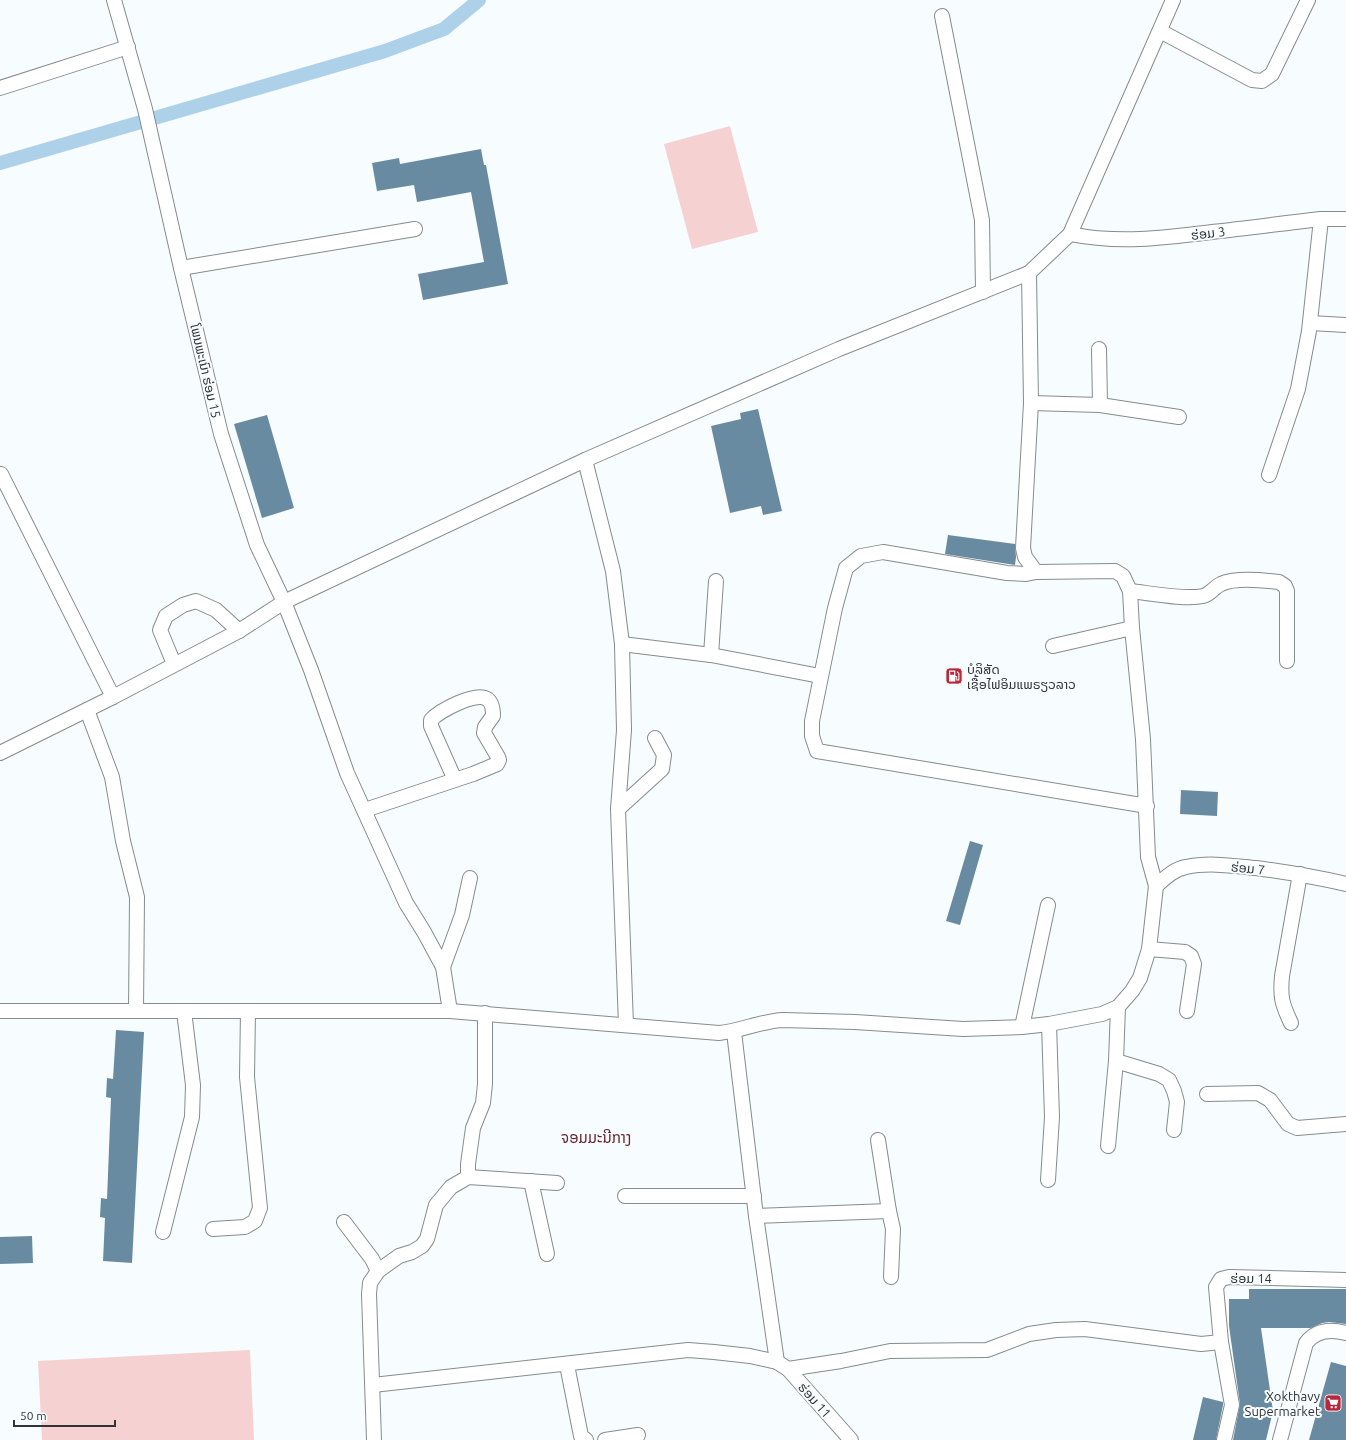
<svg xmlns="http://www.w3.org/2000/svg" width="1346" height="1440" font-family="Ubuntu,'Noto Sans Lao',sans-serif">
<rect width="100%" height="100%" fill="#f7fcff"/>
<!-- grass -->
<g fill="#f5d2d1">
<path d="M730,126L758,232L692,249L664,144Z"/>
<path d="M250,1350L254,1440H42L38,1361Z"/>
</g>
<g fill="none" stroke-linecap="round" stroke-linejoin="round">
<!-- canal -->
<path stroke="#aed1ea" stroke-width="14" d="M0,163L385,51L444,29L479,0"/>
</g>
<!-- building -->
<g fill="#698ba1">
<path d="M481,149L484,165H486L508,284L423,300L418,274L484,262L471,192L417,202L414,185L377,191L372,163L399,158L400,164Z"/>
<path d="M758,409L782,511L763,515L761,506L730,513L711,426L741,419L740,413Z"/>
<path d="M267,415L294,508L262,518L234,424Z"/>
<path d="M948,535L1015,544L1016,557L1015,565L945,554Z"/>
<path d="M1181,790L1218,792L1217,816L1180,814Z"/>
<path d="M970,841L983,845L960,925L946,921Z"/>
<path d="M116,1030L144,1032L132,1263L103,1261L105,1218L100,1217L101,1198L107,1199L111,1098L106,1097L107,1078L113,1079Z"/>
<path d="M32,1236L33,1263L0,1264V1237Z"/>
<path d="M1249,1289H1346V1324L1329,1322L1322,1323L1311,1328H1261L1273,1411L1266,1440H1233L1240,1404L1229,1326V1299H1249Z"/>
<path d="M1331,1362L1346,1366V1440H1309Z"/>
<path d="M1203,1397L1223,1402V1405L1216,1440H1193Z"/>
</g>
<g fill="none" stroke-linecap="round" stroke-linejoin="round">
<!-- minor casing -->
<g stroke="#868b8d" stroke-width="16">
<g id="minor">
<path d="M114,0L145,109L181,268L221,434L257,545L284,602L311,670L347,773L406,903L424,932L443,967L450,1011"/>
<path d="M942,16L982,220L983,292"/>
<path d="M1160,31L1252,80L1262,81L1272,74L1308,0"/>
<path d="M0,88L128,47"/>
<path d="M1070,234C1119,244 1164,238 1212,232C1249,228 1285,223 1321,219H1346"/>
<path d="M181,268L415,229"/>
<path d="M1029,273L1031,403L1023,548L1025,557L1036,572"/>
<path d="M1310,323L1346,325"/>
<path d="M1099,349L1100,405"/>
<path d="M1031,403L1100,405L1179,417"/>
<path d="M585,460L613,571L622,644L624,730L618,809L626,1025"/>
<path d="M1,474L113,697"/>
<path d="M1269,475L1298,389L1309,331L1321,219"/>
<path d="M1130,591C1149,593 1185,600 1203,596C1211,594 1214,587 1221,584C1235,577 1263,580 1279,582L1285,586L1287,591V661"/>
<path d="M622,644L711,655L820,676"/>
<path d="M1053,646L1132,628"/>
<path d="M711,655L716,581"/>
<path d="M174,664L160,630L166,616L183,605L196,601L216,610L239,631"/>
<path d="M87,710L112,777L123,841L137,897L136,1010"/>
<path d="M0,753L113,697L239,631L284,602L585,460L839,349L1029,273L1070,234L1173,0"/>
<path d="M618,809L662,769L664,755L655,738"/>
<path d="M365,810L473,774L497,764L499,760L498,757L484,733L485,727L493,716C493,710 492,702 487,699C476,691 439,711 431,720V726L455,780"/>
<path d="M1156,886C1165,878 1174,869 1186,867C1209,862 1234,866 1256,868C1286,872 1316,877 1346,884"/>
<path d="M1149,949L1185,952L1191,956L1194,964L1187,1011"/>
<path d="M443,967L462,915L470,878"/>
<path d="M0,1011H450L719,1033C741,1031 761,1021 783,1020L855,1022L963,1029L1022,1027L1049,1024L1102,1014L1118,1007L1132,991L1140,978L1149,949L1156,886L1148,857L1143,739L1132,628L1130,591L1123,576L1115,571L1036,572L1026,574L1007,573L883,552L861,556L846,568L835,608L812,721V736L817,751L1147,806"/>
<path d="M1291,1023C1282,1004 1280,997 1282,976L1300,874"/>
<path d="M1022,1027L1048,905"/>
<path d="M734,1032L756,1216L777,1362"/>
<path d="M1116,1061L1159,1074L1169,1080L1174,1091L1177,1102L1174,1130"/>
<path d="M1207,1094L1258,1093L1270,1100L1288,1124L1297,1128L1346,1124"/>
<path d="M878,1140L889,1211"/>
<path d="M1108,1146L1116,1061L1118,1007"/>
<path d="M468,1177V1164L473,1128L483,1103L485,1084V1013"/>
<path d="M1048,1180L1052,1117L1049,1024"/>
<path d="M531,1181L547,1254"/>
<path d="M625,1196H754"/>
<path d="M756,1216L889,1211L893,1229L891,1277"/>
<path d="M344,1222L372,1259L378,1271"/>
<path d="M213,1229L245,1227L255,1221L260,1208L247,1077L248,1011"/>
<path d="M163,1232L192,1117L193,1085L184,1011"/>
<path d="M567,1365L581,1436L586,1440"/>
<path d="M788,1369L841,1361L890,1351L987,1350L1029,1334L1056,1330L1085,1329L1201,1344L1221,1342"/>
<path d="M373,1385L688,1350L714,1352L750,1356L777,1362L788,1369L851,1440"/>
<path d="M374,1440L369,1294L370,1283L378,1271L399,1256L412,1252L422,1246L427,1239L436,1205L451,1187L463,1180L468,1177L557,1183"/>
<path d="M605,1440L638,1435"/>
<path d="M1224,1440L1232,1405L1221,1342L1216,1287L1221,1279L1229,1277L1346,1280"/>
<path d="M1280,1440L1306,1343C1316,1330 1331,1329 1346,1333"/>
</g>
</g>
<!-- minor -->
<use href="#minor" stroke="#fff" stroke-width="14"/>
</g>
<!-- icons -->
<defs>
<g id="fuel-square" transform="scale(0.9)"><rect x="-9" y="-9" width="18" height="18" rx="4" fill="#b8273a" stroke="#f7fcff"/><path d="M-5.5-6h7V0h2V4h1.3V-2.5L3-4.5l.8-.8L6-3V5H2.5V1h-1V6h-7ZM-4.2-4.7v3.2H.2V-4.7Z" fill="#fff"/></g>
<g id="supermarket-square" transform="scale(0.9)"><rect x="-9" y="-9" width="18" height="18" rx="4" fill="#b8273a" stroke="#f7fcff"/><path d="M-6-5.5h2.5l.6 2H6L4.5 2H-2.5L-4.4-4H-6ZM-1.5 3.2a1.3 1.3 0 1 0 .1 0ZM3 3.2a1.3 1.3 0 1 0 .1 0Z" fill="#fff"/></g>
</defs>
<g fill-rule="evenodd">
<use href="#fuel-square" x="954" y="676"/>
<use href="#supermarket-square" x="1333" y="1403"/>
</g>
<g text-anchor="middle" dominant-baseline="central" stroke-width="4" stroke-linejoin="round" paint-order="stroke">
<!-- street labels -->
<g font-size="13" fill="#313334" stroke="#f7fcff">
<text transform="translate(1208 233) rotate(-7)">ຮ່ອມ 3</text>
<text transform="translate(206 371) rotate(77)">ໂພນພະເນົາ ຮ່ອມ 15</text>
<text transform="translate(1248 868) rotate(6)">ຮ່ອມ 7</text>
<text x="1251" y="1278">ຮ່ອມ 14</text>
<text transform="translate(815 1400) rotate(48)">ຮ່ອມ 11</text>
</g>
<!-- poi labels -->
<g font-size="13" fill="#313334" stroke="#f7fcff" text-anchor="start">
<text x="967" y="669">ບໍລິສັດ<tspan x="967" dy="15">ເຊື້ອໄຟອິມແພຣຽວລາວ</tspan></text>
<text x="1320" y="1396" text-anchor="end">Xokthavy<tspan x="1320" dy="15">Supermarket</tspan></text>
</g>
<!-- quarter labels -->
<g font-size="15" fill="#682327" stroke="#f7fcff">
<text x="596" y="1137">ຈອມມະນີກາງ</text>
</g>
</g>
<!-- scale -->
<path d="M14 1420v6h101v-6" fill="none" stroke="#313334" stroke-width="2"/>
<text x="20" y="1420" font-size="12" fill="#313334" stroke="#f7fcff" stroke-width="3" paint-order="stroke">50 m</text>
</svg>
